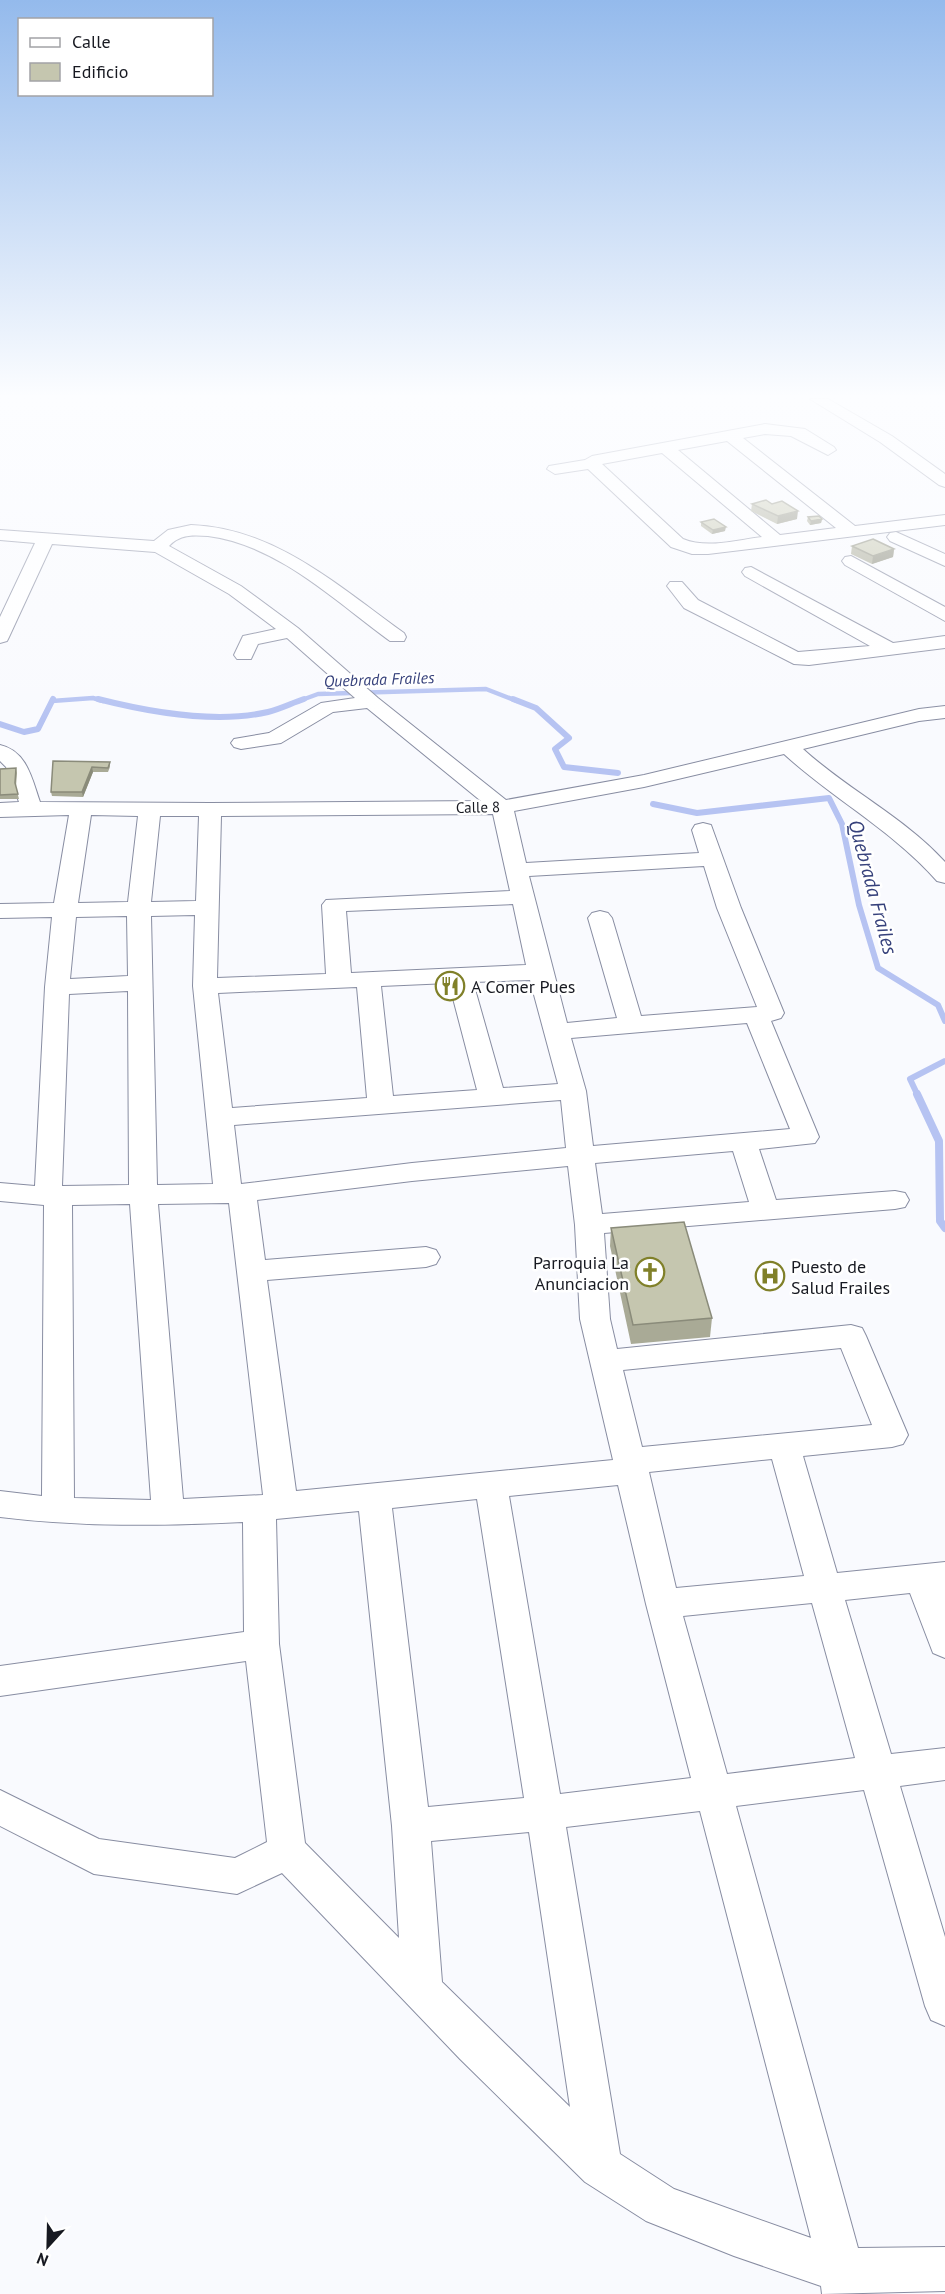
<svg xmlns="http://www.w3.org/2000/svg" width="945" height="2294" font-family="'PT Sans',sans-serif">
<rect width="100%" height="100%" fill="#f9fafe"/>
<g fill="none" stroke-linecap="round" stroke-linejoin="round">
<!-- stream-far2 -->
<g stroke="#b6c3f2" stroke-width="4.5">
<path d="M52,701L93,698L103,701"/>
<path d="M299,701L318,694L486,689L517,701"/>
</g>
<!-- stream-far1 -->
<g stroke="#b6c3f2" stroke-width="6">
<path d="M98,699C149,712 216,724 268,712C280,709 292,703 304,699"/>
<path d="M513,699L536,708L569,738L555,749L564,767L618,773"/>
<path d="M0,724L24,732L38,729L53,699"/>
<path d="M653,804L697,813L829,798L842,824L859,905L878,968L938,1005L945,1021"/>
<path d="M918,1096L910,1079L945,1061"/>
</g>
<!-- stream -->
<path stroke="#b6c3f2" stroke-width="8" d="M917,1094L939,1141L940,1221L945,1228"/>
<!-- minor casing -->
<g stroke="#888da2" stroke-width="2">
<g id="minor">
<path d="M810,399H828L892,436L945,474V487L939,485L880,442Z"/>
<path d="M765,424L805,429L834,447L836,450L828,455L791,436L765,434L743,438L855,526L945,515V525L708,554H692L671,547L588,469L555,474L547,469L549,466L585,460L592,456ZM727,441L836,528L780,535L678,450ZM662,453L762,537C737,540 707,549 683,539L602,464Z"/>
<path d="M191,525C275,528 338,586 404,633L406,637L404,641H390C335,601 278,545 208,536C193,535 180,534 169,546L241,586L298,628L378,698L506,800L644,775L919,709L945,706V718L919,721L803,749C848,790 904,817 945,862V883L937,881C892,830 833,799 784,754L644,787L514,811L526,863L699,853L692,830L695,825L703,823L711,825L741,908L784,1013L781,1018L771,1021L819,1137L815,1143L759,1149L776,1200L895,1191L905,1193L909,1200L905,1207L895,1209L604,1233L610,1319L617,1349L851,1325L862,1328L866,1336L908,1435L903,1444L892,1447L803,1456L837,1573L945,1562V1658L933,1653L910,1593L845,1600L891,1754L945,1748V1780L900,1786L945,1937V2026L931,2020L925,2006L864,1790L736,1806L858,2248L945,2247V2291L822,2294L821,2286L734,2256L646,2221L585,2182L460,2059L282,1873L237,1894L94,1874L0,1826V1790L99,1839L235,1858L267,1842L246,1661L0,1696V1666L244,1632L243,1522C161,1526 81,1527 0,1517V1491L42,1496L44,1205L0,1201V1183L35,1186L45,987L52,917L0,918V904L54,903L69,815L0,817V803L19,802L6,767L0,761V745C27,751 32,779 40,802L210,803L481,801L367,708L333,712L281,743L241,749L234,747L231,743L234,739L269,733L321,703L355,698L287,638L258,644L251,659H237L234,655L243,636L276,629L229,594L155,552L52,544L9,637L7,641L0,643V617L35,543L0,540V530L154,541L168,530ZM493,814L510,891L326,900L322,905L326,974L217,978L221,816ZM91,815L138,816L128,902L78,903ZM160,816H199L196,901L151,902ZM704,866L717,908L757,1007L641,1016L612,918L608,913L600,911L592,913L588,918L617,1018L567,1023L529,876ZM513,904L526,965L351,973L346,911ZM195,915L193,986L213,1184L157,1185L151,916ZM127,916L128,976L70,979L76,917ZM530,980L558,1084L503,1088L473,982ZM449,983L477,1090L393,1096L381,986ZM357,987L367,1098L232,1108L218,993ZM128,991L129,1185L62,1186L69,994ZM747,1023L790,1129L593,1146L586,1091L571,1038ZM561,1100L566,1148L412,1163L241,1184L234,1125ZM733,1151L749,1202L602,1214L595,1163ZM568,1166L575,1225L580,1319L613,1460L296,1491L267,1280L426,1267L436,1264L440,1257L436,1250L426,1247L265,1260L257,1200L412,1181ZM229,1203L263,1495L183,1499L158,1204ZM130,1204L151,1500L74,1498L72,1205ZM841,1348L872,1425L642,1447L623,1370ZM772,1459L804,1576L676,1588L649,1472ZM618,1485L646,1604L691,1778L560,1794L509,1496ZM477,1499L524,1798L428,1807L392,1508ZM359,1511L392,1826L399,1938L305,1843L279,1644L276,1519ZM812,1603L855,1758L727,1774L683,1616ZM700,1811L811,2238L674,2189L620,2154L566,1827ZM529,1832L570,2107L442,1982L431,1841Z"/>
<path d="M896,532L945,554V566L890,541L887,537L890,533Z"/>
<path d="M851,556L945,607V621L845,565L842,561L845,557Z"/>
<path d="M751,567L893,643L945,636V648L809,665L794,664L684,608L667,586L670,582H682L698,600L798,652L870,646L745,576L742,572L745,568Z"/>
</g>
</g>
<!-- minor -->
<use href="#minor" fill="#fff" fill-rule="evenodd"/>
</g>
<!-- wall -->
<g fill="#a9aa96">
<path d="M752,504L797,519L777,524L751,511Z"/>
<path d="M808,517L822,519L821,523L810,525L807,521Z"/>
<path d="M701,522L725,531L712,534L701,526Z"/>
<path d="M852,546L894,549L893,557L872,564L851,554Z"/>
<path d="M53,761L110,762V767L108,772H93L83,797L52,796L51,792Z"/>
<path d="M16,768L17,773L16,787L19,799H0V769Z"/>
<path d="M611,1228L712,1318L710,1337L631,1344L610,1246Z"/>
</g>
<!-- shaded-wall -->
<g fill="#8a8b7a">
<path d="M798,511L797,519L777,524L778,516Z"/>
<path d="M822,519L821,523L810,525L811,521Z"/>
<path d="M726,527L725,531L712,534L713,530Z"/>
<path d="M894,549L893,557L872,564L873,556Z"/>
<path d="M92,767L93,772L83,797L82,792Z"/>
</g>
<!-- building -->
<g fill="#c5c6af" stroke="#8a8b7a" stroke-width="1.5">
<path d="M766,500L772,504L782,501L798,511L778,516L752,504Z"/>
<path d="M819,516L822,519L811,521L808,517Z"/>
<path d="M714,519L726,527L713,530L701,522Z"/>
<path d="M873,539L894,549L873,556L852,546Z"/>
<path d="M53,761L110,762L108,768L92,767L82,792H51Z"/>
<path d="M16,768L15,783L18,794L0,795V769Z"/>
<path d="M684,1222L712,1318L633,1325L611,1228Z"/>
</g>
<!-- sky -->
<linearGradient id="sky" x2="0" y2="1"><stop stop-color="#94baec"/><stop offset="0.55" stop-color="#fcfdff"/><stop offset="1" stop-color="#fcfdff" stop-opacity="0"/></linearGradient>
<rect width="945" height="720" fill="url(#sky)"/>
<!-- icons -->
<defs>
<g id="restaurant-ring" transform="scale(1.5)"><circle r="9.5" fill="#fff" stroke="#808029" stroke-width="1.5"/><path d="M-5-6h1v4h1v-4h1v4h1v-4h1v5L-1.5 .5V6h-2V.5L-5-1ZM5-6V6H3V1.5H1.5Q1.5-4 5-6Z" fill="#808029"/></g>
<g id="church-ring" transform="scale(1.5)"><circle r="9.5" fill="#fff" stroke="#808029" stroke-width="1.5"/><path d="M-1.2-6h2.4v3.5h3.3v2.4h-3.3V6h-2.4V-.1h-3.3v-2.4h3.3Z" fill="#808029"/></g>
<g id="hospital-ring" transform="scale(1.5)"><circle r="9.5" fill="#fff" stroke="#808029" stroke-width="1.5"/><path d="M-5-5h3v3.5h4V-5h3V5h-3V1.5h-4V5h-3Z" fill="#808029"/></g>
</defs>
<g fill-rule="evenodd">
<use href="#restaurant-ring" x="450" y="986"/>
<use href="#church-ring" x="650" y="1272"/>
<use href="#hospital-ring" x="770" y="1276"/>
</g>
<g text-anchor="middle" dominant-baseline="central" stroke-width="5" stroke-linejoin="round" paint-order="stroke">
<!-- far-street labels -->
<g font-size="15" fill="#171921" stroke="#fff">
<text transform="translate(478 807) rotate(-1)">Calle 8</text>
</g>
<!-- far-water labels -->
<g font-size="16" font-style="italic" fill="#36417b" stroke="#fff">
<text transform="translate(379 679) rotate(-2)">Quebrada Frailes</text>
</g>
<!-- poi labels -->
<g font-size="18" fill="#171921" stroke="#fff" text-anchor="start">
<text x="471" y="986">A Comer Pues</text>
<text x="629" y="1262" text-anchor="end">Parroquia La<tspan x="629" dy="21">Anunciacion</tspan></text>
<text x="791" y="1266">Puesto de<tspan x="791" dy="21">Salud Frailes</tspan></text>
</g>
<!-- water labels -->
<g font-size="20" font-style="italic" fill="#36417b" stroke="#fff">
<text transform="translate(873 887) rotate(75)">Quebrada Frailes</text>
</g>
</g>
<!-- legend -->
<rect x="18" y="18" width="195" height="78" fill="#ffffff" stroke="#a2a3a6" stroke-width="1.5"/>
<rect x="30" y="38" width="30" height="9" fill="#ffffff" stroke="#a2a3a6" stroke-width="1.5"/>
<text x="72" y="48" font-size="18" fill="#171921">Calle</text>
<rect x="30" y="63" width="30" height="18" fill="#c5c6af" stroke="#a2a3a6" stroke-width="1.5"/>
<text x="72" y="78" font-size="18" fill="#171921">Edificio</text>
<!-- north arrow -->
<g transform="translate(48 2246) rotate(202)" stroke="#ffffff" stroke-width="4.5" paint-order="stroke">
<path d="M0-4.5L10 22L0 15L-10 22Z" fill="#171921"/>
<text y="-9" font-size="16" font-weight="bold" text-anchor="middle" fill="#171921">N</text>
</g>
</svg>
